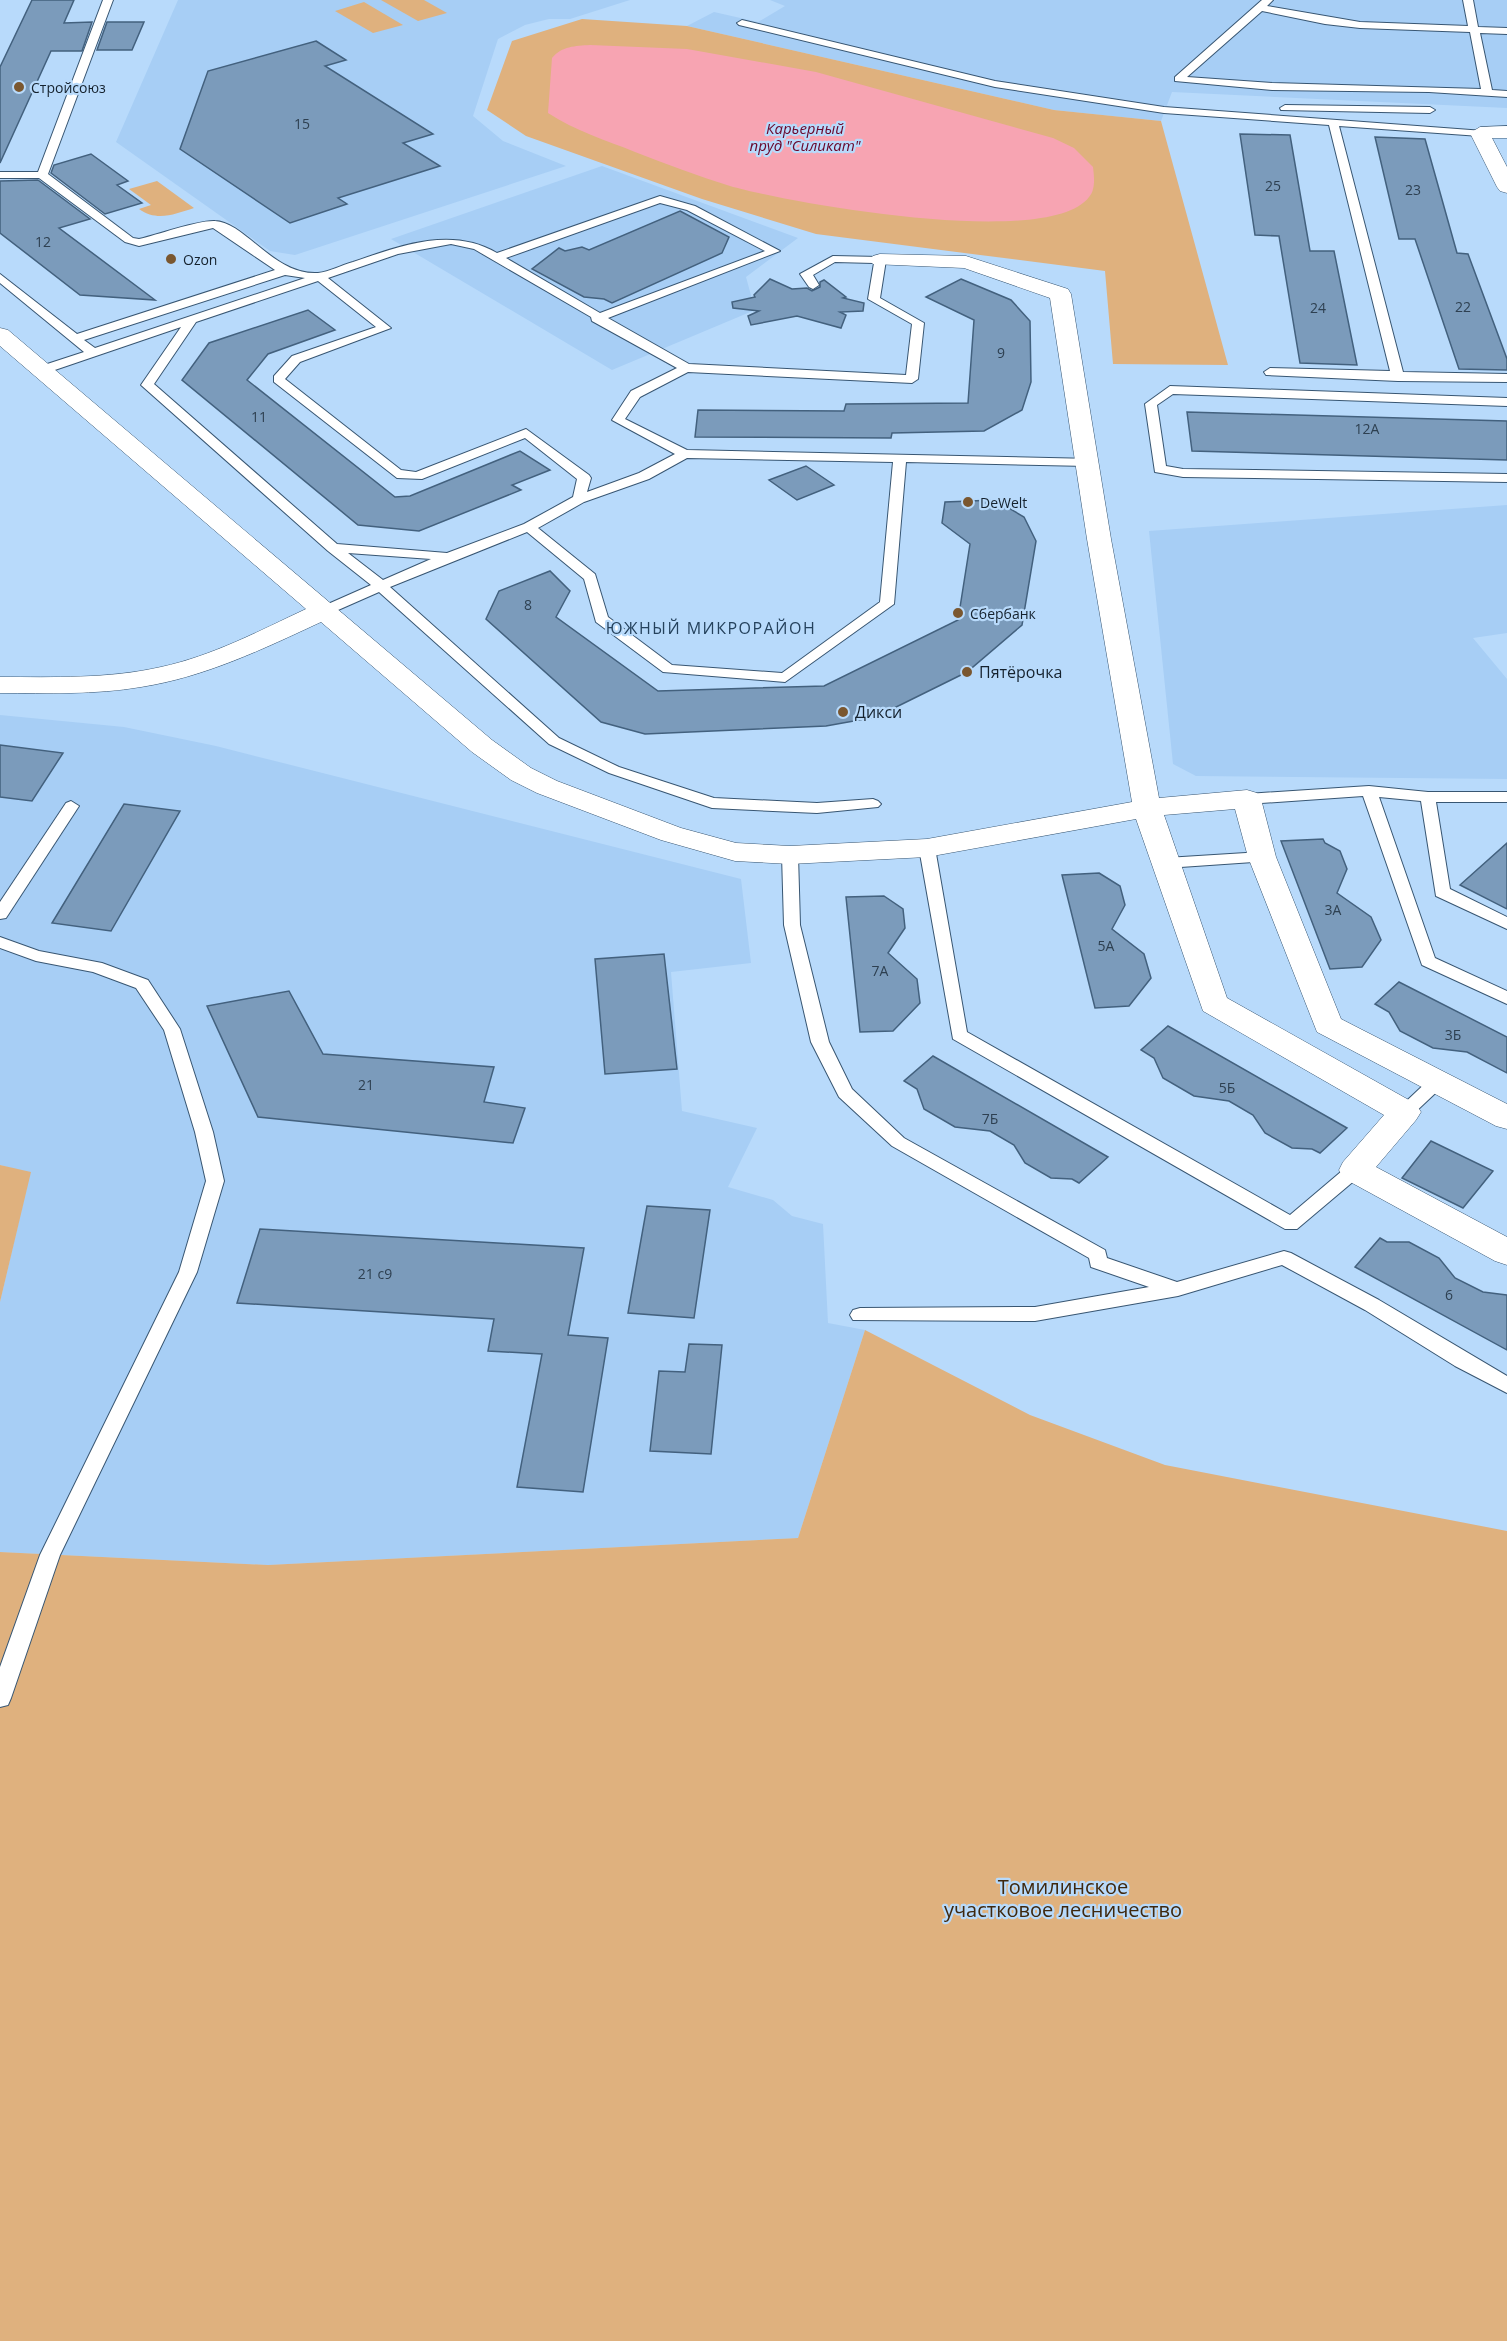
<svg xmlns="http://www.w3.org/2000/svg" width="1507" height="2341" font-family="'Open Sans',sans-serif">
<rect width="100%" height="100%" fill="#b8dafb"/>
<!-- built -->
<g fill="#a7cef5">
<path d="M178,0H630L570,19H549L525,25L498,39L473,116L503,141L566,166L295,255L270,251L116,142Z"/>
<path d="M770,0H1507V108L1172,92L1161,121L1054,110L687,26L714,12L758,22L785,6Z"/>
<path d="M602,166L798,238L746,277L755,310L612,370L391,239Z"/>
<path d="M1507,505V633L1473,638L1507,679V779L1196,776L1173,764L1149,531Z"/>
<path d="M0,715L124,727L216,746L741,879L751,963L671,972L682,1111L757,1128L728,1187L773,1200L792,1216L823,1224L828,1323L865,1330L798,1538L268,1565L0,1552V1302L30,1173L0,1165Z"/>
</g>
<!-- green -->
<g fill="#dfb17e">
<path d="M381,0H424L447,13L418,21Z"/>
<path d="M364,2L403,25L373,33L335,11Z"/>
<path d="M582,19L687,26L1054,110L1161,121L1228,365L1113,364L1105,271L816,234L702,199L526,136L487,110L512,41Z"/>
<path d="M157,181L194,208C175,214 157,222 139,209L151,205L129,189Z"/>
<path d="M0,1165L31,1172L0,1302Z"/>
<path d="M865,1330L1030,1415L1165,1465L1507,1531V2341H0V1552L268,1565L798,1538Z"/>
</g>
<!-- water -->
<path fill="#f7a4b2" d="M590,45L687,49L816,72L1053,138L1074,148L1093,167C1094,176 1096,189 1089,197C1050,250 789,203 730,186C698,176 666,164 635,152C606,140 575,131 548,113L552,58C562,46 575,46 590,45Z"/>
<!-- building -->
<g fill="#7b9bbb" stroke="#43617e" stroke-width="1.5">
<path d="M32,0H74L64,23L92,22L82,51H51L0,163V67Z"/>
<path d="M107,22H144L132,50H97Z"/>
<path d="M316,41L346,60L325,66L433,134L403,143L440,166L338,198L347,204L290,223L180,149L208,71Z"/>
<path d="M1240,134L1290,135L1310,251H1334L1357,365L1300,363L1279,236L1255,235Z"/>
<path d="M1375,137L1425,139L1457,253L1468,254L1507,359V370L1459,369L1415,239H1399Z"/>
<path d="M91,154L128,181L117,185L142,203L105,214L51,173L54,165Z"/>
<path d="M38,180L90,219L59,228L155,300L80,295L0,233V181Z"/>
<path d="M680,211L729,237L722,253L612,303L604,299L584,297L532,269L559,248L565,251L582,247L589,250Z"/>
<path d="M770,279L792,289L807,288L812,291L820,287V282L824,280L846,297L843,298L864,303L863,311L840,312L846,315L841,328L797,316L751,325L748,316L759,311L733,308L732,302L755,297L754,295Z"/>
<path d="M961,279L1011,300L1030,321L1031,382L1022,410L984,431L892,433L891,438L695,437L698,410L844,411L846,404L968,403L974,320L926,297Z"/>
<path d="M308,310L335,330L268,354L247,380L395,497L410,496L520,451L550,470L512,485L521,490L419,531L358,525L182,380L209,343Z"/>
<path d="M1187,412L1507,421V460L1192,451Z"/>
<path d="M806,466L834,485L797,500L769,480Z"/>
<path d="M995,500L1024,517L1036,541L1022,625L967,672L876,717L826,726L645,734L601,722L486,619L499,591L550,571L570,591L556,617L658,691L824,686L958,620L970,544L942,523L945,502Z"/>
<path d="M0,745L63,753L32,801L0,797Z"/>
<path d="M124,804L180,811L111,931L52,923Z"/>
<path d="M1323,839L1325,843L1340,851L1347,869L1337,893L1371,917L1381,940L1362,967L1330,969L1281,841Z"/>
<path d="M1507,843V909L1460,885Z"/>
<path d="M1099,873L1120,886L1125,905L1112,929L1144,954L1151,978L1129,1006L1095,1008L1062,875Z"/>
<path d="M884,896L903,909L905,928L888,953L917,979L920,1003L893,1031L860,1032L846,897Z"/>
<path d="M664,954L677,1069L605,1074L595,959Z"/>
<path d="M1399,982L1507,1037V1073L1467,1052L1433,1048L1400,1031L1389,1012L1375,1004Z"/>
<path d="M289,991L323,1054L494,1067L484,1102L525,1108L513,1143L258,1117L207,1006Z"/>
<path d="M1168,1026L1347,1128L1320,1153L1312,1149L1292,1148L1265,1133L1253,1115L1229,1101L1194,1096L1163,1078L1154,1058L1141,1050Z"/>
<path d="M933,1056L1108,1157L1079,1183L1072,1179L1051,1178L1025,1163L1014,1145L990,1131L955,1127L924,1109L917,1089L904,1081Z"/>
<path d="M1431,1141L1493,1171L1463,1208L1402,1178Z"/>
<path d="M647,1206L710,1210L694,1318L628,1313Z"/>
<path d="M260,1229L584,1248L568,1335L608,1338L583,1492L517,1487L542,1354L488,1351L494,1319L237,1303Z"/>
<path d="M1380,1238L1387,1242H1409L1439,1258L1455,1278L1483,1292L1507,1295V1350L1355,1267Z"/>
<path d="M689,1344L722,1345L711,1454L650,1451L659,1371L685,1372Z"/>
</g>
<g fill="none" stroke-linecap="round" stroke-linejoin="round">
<!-- lane casing -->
<g stroke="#385672" stroke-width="2">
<g id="lane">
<path d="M103,0H113L48,174L133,238L139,239C157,235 198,220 215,221C245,222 274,276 318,273C329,272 342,265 353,262C400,246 451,226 497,253L660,196L695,206L780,251L608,318L689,364L906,375L912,324L868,299L874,263L835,262L813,275L819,285L813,289L809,287L800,274L833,256L880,257L886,260L880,298L924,323L918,379L912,383L688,372L640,397L625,419L687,450L1093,459L1094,462L1088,466L906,462L894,604L785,682L663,672L596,622L584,579L527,532L390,587L559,738L619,767L714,798L817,803L873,799L878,801L881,804L878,807L817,813L712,808L609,773L549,744L379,592L329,614H319V608L371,585L328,551L141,385L181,327L46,373H38V367L84,352L0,283V274L77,334L275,270L213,228L139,246L125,242L39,178H0V172H38ZM660,203L687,210L765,251L600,313L506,258ZM451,244L474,249L591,317L592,321L677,368L631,391L612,420L675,454L639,473L587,492L591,478L589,475L526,429L416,472L401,470L285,379L300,362L391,328L328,278L398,254ZM285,275L305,278L95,348L84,340ZM318,281L376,327L292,356L274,376V382L397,478L422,479L525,438L577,479L573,497L524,524L447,553L337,544L154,384L196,322ZM687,458L893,462L880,602L782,673L672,665L608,617L595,574L538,528L584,502L649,479ZM348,553L431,559L383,580Z"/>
<path d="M1262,0H1273L1267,6L1360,22L1468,26L1463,0H1473L1478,27L1507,28V34L1480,33L1492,90L1507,91V97L1429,92L1272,90L1175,81V77ZM1262,11L1325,24L1360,28L1470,32L1481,89L1272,83L1187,77Z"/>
<path d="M742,20L995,81L1164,107L1484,131L1485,133L1480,136L1339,126L1403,372L1507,374V382L1398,381L1266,375L1264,372L1270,368L1390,371L1329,125L1164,113L995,87L739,25L737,23Z"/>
<path d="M1285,105L1430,107L1435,110L1430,113L1281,110L1280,108Z"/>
<path d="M1170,386L1507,398V406L1173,394L1157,405L1166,466L1183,469L1507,474V482L1183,477L1155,472L1145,404Z"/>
<path d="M1369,786L1428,792H1507V802H1436L1450,889L1507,917V929L1436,896L1421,801L1379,797L1435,958L1507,991V1004L1422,965L1363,796L1247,804L1239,799L1247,794Z"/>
<path d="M71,801L79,806L6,918L0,919V902L66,803Z"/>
<path d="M927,843L935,848L967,1032L1290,1215L1349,1165H1361L1364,1170L1361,1175L1297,1229H1285L953,1039L919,848Z"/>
<path d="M790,850L798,855L800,925L829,1042L852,1089L904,1138L1105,1250L1107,1258L1177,1282L1284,1251L1291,1253L1379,1300L1507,1376V1393L1455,1366L1365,1310L1282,1265L1178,1296L1035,1321L853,1320L850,1315L853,1310L860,1308L1035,1307L1149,1287L1091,1267L1089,1258L892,1146L839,1097L811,1042L784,925L782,855Z"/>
<path d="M1262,852L1268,853L1270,857L1268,861L1166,868L1158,863L1166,858Z"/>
<path d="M0,937L39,951L102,963L148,980L180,1029L213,1132L224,1181L197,1272L60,1555L11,1698L8,1705L0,1707V1667L40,1555L179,1272L206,1181L195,1132L164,1030L136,988L93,972L36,961L0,948Z"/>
<path d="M1437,1076L1443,1078L1446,1082L1443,1086L1411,1116H1399L1396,1112L1399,1108L1431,1078Z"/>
</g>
</g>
<!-- street casing -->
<g stroke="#385672" stroke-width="1">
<g id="street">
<path d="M1507,126V138H1492L1507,167V193L1500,191L1497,187L1470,133L1480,127Z"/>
<path d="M880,254L966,256L1068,289L1071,294L1111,539L1159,798L1247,790L1257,793L1261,799L1276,857L1341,1019L1507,1104V1129L1496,1126L1317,1032L1248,857L1235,809L1164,815L1227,998L1416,1104L1421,1112L1416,1120L1376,1167L1507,1237V1265L1495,1261L1343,1178L1339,1170L1343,1162L1384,1115L1203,1011L1136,819L927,857L790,864L735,861L661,840L537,793L511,780L472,752L321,622C263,649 205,677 141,687C95,695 47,693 0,693V677C54,677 108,679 161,667C212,656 259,631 306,609L0,346V328L8,330L492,740L531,768L557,781L681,828L736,843L790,846L927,839L1132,802L1087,539L1050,298L964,268L873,264L869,260L873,256Z"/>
</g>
</g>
<!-- lane -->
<use href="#lane" fill="#fff" fill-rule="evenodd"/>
<!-- street -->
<use href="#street" fill="#fff" fill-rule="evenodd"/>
</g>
<!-- markers -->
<g fill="#7a5730" stroke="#b8dafb" stroke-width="2">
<circle cx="19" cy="87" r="6"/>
<circle cx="171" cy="259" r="6"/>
<circle cx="968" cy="502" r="6"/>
<circle cx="958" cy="613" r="6"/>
<circle cx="967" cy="672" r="6"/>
<circle cx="843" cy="712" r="6"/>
</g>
<g text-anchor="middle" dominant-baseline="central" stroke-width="4.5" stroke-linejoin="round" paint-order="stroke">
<!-- far-poi labels -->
<g font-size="14" fill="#15222e" stroke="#b8dafb" text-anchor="start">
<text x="31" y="87">Стройсоюз</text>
<text x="183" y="259">Ozon</text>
<text x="980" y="502">DeWelt</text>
<text x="970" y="613">Сбербанк</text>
</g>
<!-- number labels -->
<g font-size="14" fill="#2e4051">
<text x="302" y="123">15</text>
<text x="1273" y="185">25</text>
<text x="1413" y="189">23</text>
<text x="43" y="241">12</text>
<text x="1463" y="306">22</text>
<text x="1318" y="307">24</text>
<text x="1001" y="352">9</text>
<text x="259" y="416">11</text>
<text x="1367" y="428">12А</text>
<text x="528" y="604">8</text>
<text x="1333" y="909">3А</text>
<text x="1106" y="945">5А</text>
<text x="880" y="970">7А</text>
<text x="1453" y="1034">3Б</text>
<text x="366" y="1084">21</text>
<text x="1227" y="1087">5Б</text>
<text x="990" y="1118">7Б</text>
<text x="375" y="1273">21 с9</text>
<text x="1449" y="1294">6</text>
</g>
<!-- far-water labels -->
<g font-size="15" font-style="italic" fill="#69062a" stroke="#b8dafb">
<text x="805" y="128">Карьерный<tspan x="805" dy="17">пруд "Силикат"</tspan></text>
</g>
<!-- far-quarter labels -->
<g font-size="16" letter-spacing="1.5" fill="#25425d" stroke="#b8dafb">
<text x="711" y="628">ЮЖНЫЙ МИКРОРАЙОН</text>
</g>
<!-- poi labels -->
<g font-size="16" fill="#15222e" stroke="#b8dafb" text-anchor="start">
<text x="979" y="672">Пятёрочка</text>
<text x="855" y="712">Дикси</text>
</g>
<!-- near-park labels -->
<g font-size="20" fill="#3f280e" stroke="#b8dafb">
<text x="1063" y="1886">Томилинское<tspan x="1063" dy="23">участковое лесничество</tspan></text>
</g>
</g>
</svg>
